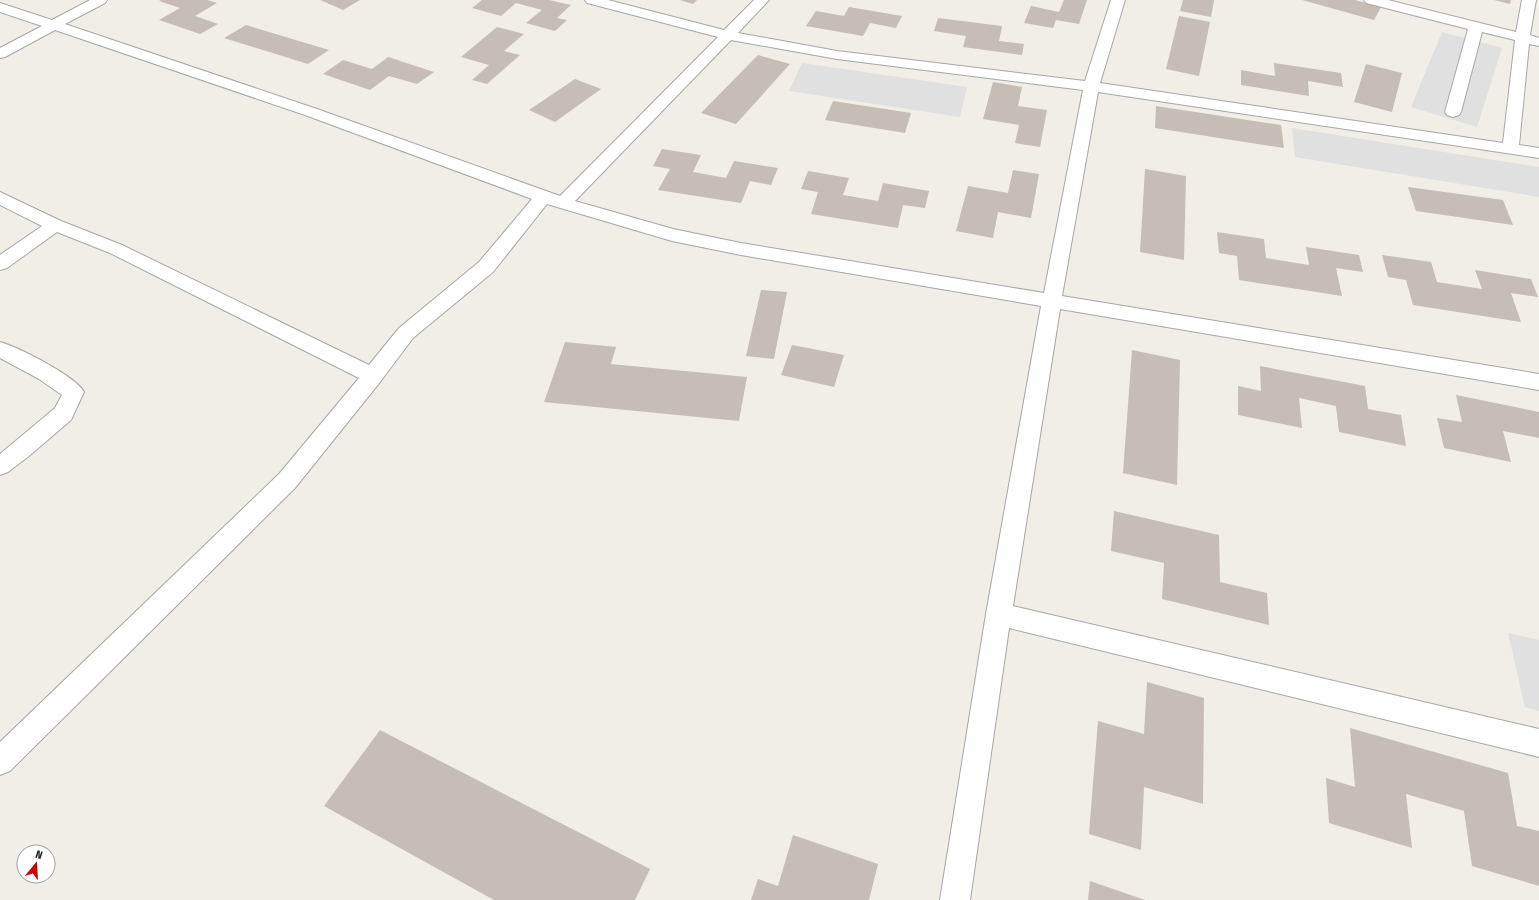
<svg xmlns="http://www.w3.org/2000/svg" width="1539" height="900" font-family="'Fira Sans Condensed',sans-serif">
<rect width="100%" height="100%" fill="#f1ede7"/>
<!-- parking -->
<g fill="#e0e0e0">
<path d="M1442,32L1502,48L1477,127L1411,107Z"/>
<path d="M802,63L967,87L960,117L789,91Z"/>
<path d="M1292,128L1539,167V197L1295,157Z"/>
<path d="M1508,633L1539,640V711L1525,707Z"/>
</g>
<!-- building -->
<g fill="#c6bdb6">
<path d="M161,0H207L217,3L195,16L218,24L200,34L159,20L180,8L159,1Z"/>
<path d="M320,0H360L343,10Z"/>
<path d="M482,0H549L571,5L557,18L567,20L555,31L526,23L542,10L516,3L501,16L472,8Z"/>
<path d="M680,0H697L693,4Z"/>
<path d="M1064,0H1087L1079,24L1056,20L1053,28L1024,23L1031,6L1059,12Z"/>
<path d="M1183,0H1214L1211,17L1180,11Z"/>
<path d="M1302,0H1355L1381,7L1374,20Z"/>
<path d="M1494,0H1511L1510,4Z"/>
<path d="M849,7L902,16L896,28L870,23L863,36L806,26L816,11L844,16Z"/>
<path d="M1179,16L1210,22L1199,76L1166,69Z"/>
<path d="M938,18L1002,26L999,41L1024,44L1022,55L963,47L966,36L934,31Z"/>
<path d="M246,25L329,50L308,64L224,38Z"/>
<path d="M497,27L524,34L504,51L520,55L487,84L472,80L489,65L461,57Z"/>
<path d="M758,55L790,64L736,124L701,113Z"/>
<path d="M388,57L434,72L417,84L389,76L370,90L323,74L343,60L372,69Z"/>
<path d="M1274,63L1341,73L1343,87L1308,81L1309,96L1241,85V70L1275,76Z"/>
<path d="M1366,64L1402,73L1392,112L1354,102Z"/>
<path d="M575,79L601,89L555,122L529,110Z"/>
<path d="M993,82L1022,87L1018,106L1047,110L1040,147L1015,143L1019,125L983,119Z"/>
<path d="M833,101L911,113L905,133L825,120Z"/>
<path d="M1156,106L1281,125L1284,148L1155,128Z"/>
<path d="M662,149L701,155L693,172L726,178L734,161L778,168L771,185L750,181L741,203L658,190L670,169L653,166Z"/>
<path d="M1145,169L1186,176L1184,260L1140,252Z"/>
<path d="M1013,170L1039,174L1031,218L998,212L993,238L956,231L968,186L1008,193Z"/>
<path d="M808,171L849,178L843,195L878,201L883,183L929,191L925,208L903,205L898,228L811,214L818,192L801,189Z"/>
<path d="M1408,187L1503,200L1513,225L1416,211Z"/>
<path d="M1217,232L1264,239L1266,258L1309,265L1306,247L1359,255L1363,272L1336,268L1342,296L1239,280L1237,256L1219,253Z"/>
<path d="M1382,255L1431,262L1437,282L1482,289L1475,270L1531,279L1538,297L1511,293L1521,322L1413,305L1406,280L1388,277Z"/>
<path d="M761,290L787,292L774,359L746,356Z"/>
<path d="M565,342L616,347L611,364L747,377L739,421L544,402Z"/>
<path d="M792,345L844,355L834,387L781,375Z"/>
<path d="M1132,350L1180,360L1177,485L1123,473Z"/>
<path d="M1260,366L1365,386L1368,409L1401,415L1406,446L1339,432L1336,406L1299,398L1302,428L1238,415V386L1261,391Z"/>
<path d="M1456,395L1539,412V438L1503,431L1511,462L1444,448L1437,418L1462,422Z"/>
<path d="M1114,511L1219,535L1220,582L1267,593L1269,625L1162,599L1164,563L1111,551Z"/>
<path d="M1147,682L1204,698L1203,804L1144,787L1141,850L1089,834L1098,721L1144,734Z"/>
<path d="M1350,728L1508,773L1517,826L1539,831V886L1472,866L1464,811L1406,794L1412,848L1329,823L1326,778L1355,787Z"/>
<path d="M380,730L650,869L635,900H494L324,806Z"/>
<path d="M793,835L878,864L869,900H751L758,879L778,886Z"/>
<path d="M1090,881L1145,900H1088Z"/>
</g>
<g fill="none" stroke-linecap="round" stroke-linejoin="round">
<!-- minor casing -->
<g stroke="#a7a7a7" stroke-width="2">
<g id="minor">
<path d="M90,0H107L105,3L65,24L317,109L560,196L718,37L587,3L585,0H608L724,30L754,0H769L738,33L837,51L1085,81L1111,0H1125L1100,83L1503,143L1515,40L1482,32L1461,112L1459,115L1453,117L1447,115L1445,112L1468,29L1366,3L1364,0H1388L1516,32L1522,0H1536L1530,35L1539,38V46L1529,44L1519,145L1539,148V158L1098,92L1062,296L1539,374V390L1060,309L1013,606L1539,729V757L1009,628L970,900H940L986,614L1041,306L741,255L672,241L547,204L493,272L413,338L380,382L295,488L10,771L0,775V742L279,474L359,378L110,253L57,232L7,268L0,270V255L42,226L0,205V192L61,221L122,245L369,365L399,328L479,262L532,199L305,115L55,30L5,57L0,58V48L42,26L0,12V3L52,20ZM731,40L837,59L1083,90L1044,293L741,243L673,229L575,201Z"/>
<path d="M0,342C18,347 76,376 84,392L71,420L29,456L8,472L0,475V454L55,408L62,395L39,379L0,358Z"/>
</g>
</g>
<!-- minor -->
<use href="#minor" fill="#fff" fill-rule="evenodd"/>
</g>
<!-- north arrow -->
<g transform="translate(36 864) rotate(18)"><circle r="19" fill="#ffffff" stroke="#a6a6a6"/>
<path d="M0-3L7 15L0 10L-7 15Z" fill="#d00007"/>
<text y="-6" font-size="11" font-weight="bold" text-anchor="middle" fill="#202020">N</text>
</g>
</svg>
